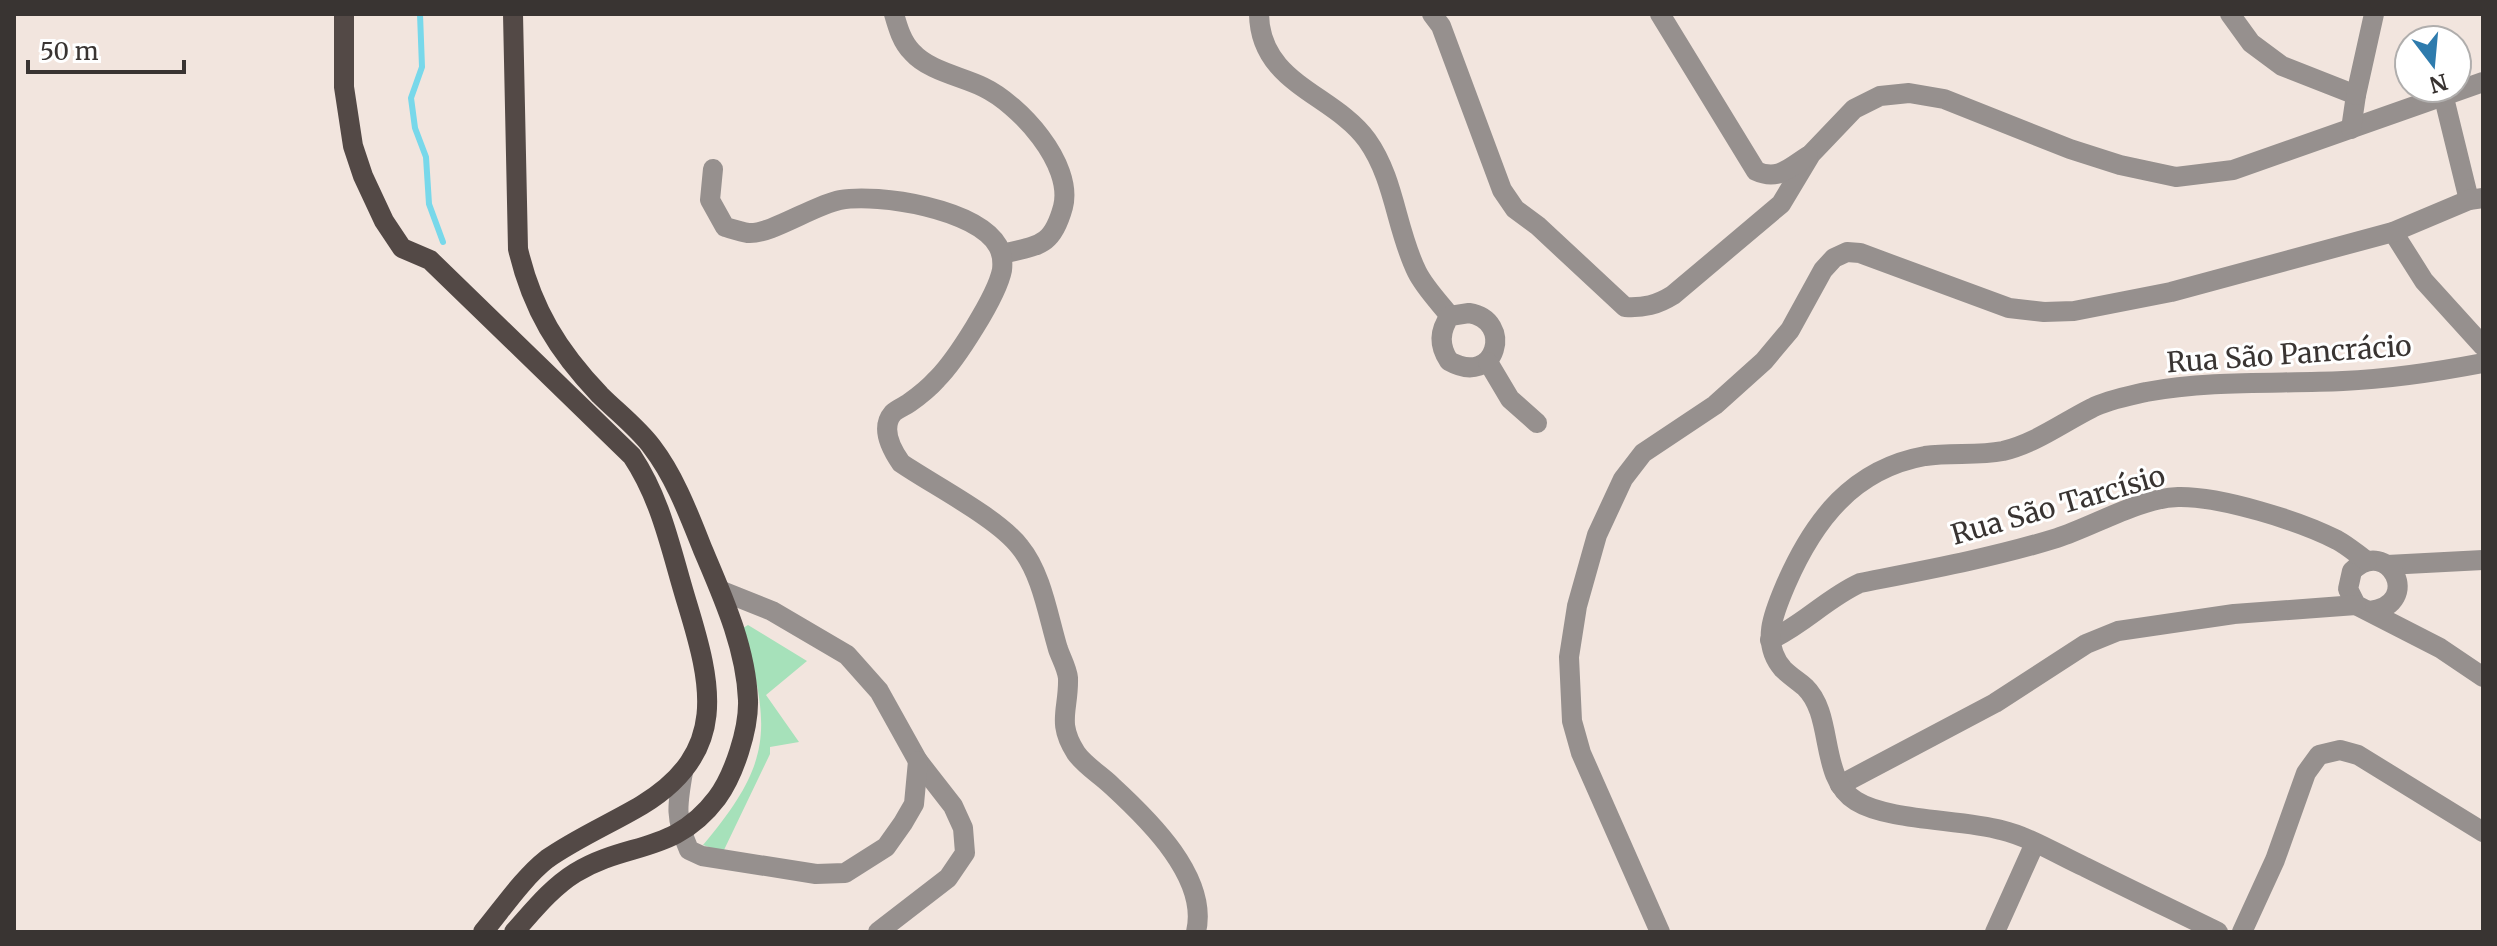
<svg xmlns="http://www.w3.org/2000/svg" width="2497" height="946" font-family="Merriweather,serif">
<rect width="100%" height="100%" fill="#f2e5de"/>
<!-- green -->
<path fill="#a6e1ba" d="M748,625L807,661L766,695L799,742L770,747V754L723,852L703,845C773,762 771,729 743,628Z"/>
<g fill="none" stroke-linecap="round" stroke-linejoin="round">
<!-- stream -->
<path stroke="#78d8ea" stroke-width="6" d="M420,14L422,67L411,98L415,128L426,157L429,204L443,242"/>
<!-- minor -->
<g stroke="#96908e" stroke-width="20">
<path d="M894,14C898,28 902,42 912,52C929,71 960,76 983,87C1019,104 1074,164 1063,207C1052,247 1039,245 1002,254"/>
<path d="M1259,14C1260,84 1334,94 1367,140C1395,179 1396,230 1417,272C1425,288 1439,302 1450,316"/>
<path d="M1432,14L1441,26L1502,190L1515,209L1538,226L1625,307C1644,308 1657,305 1673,295L1781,204L1811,154L1854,109L1880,96L1909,93L1944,99L2070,149L2120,165L2176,177L2233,170L2483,82"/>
<path d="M1660,14L1756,171C1778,181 1789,168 1808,156"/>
<path d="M2230,14L2251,43L2282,66L2356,95L2351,129"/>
<path d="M2356,95L2374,14"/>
<path d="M2444,98L2469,200"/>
<path d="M713,169L710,200L725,227C732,229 741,232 748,233C770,235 814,205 840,200C879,193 977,209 998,246C1002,253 1003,261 1002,270C997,296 956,360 937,379C929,388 919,396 909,403C905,406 897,409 893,413C880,428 892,450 901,463C933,485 998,518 1020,547C1042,574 1048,616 1058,649C1061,658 1067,668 1068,678C1069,710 1056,722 1076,753C1085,766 1101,775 1112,786C1149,820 1209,878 1196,932"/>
<path d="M2393,232L2424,281L2483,346"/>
<path d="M1469,313C1514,320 1497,388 1449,361C1439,346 1439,331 1450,316Z"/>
<path d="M1488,362L1510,399L1537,423"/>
<path d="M2387,565L2483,560"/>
<path d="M722,591L772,611L847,655L879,691L918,761L953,806L963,828L965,853L948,878L878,932"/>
<path d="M2370,611C2424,604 2388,535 2352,571L2348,589L2356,605L2440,648L2483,677"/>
<path d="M1770,640C1803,625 1827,598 1860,583C1926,570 1992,558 2057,538C2094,526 2140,498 2178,497C2220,496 2300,521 2337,540C2348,546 2357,554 2367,561"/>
<path d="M683,772C677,806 675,818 689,850L702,856L816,874L845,873L886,847L903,823L914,804L918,761"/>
<path d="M1840,785L1995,703L2086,644L2118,631L2234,614L2356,605"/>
<path d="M1660,932L1581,753L1572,721L1569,657L1577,606L1597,535L1623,479L1643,453L1715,405L1764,361L1790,330L1823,270L1834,258L1847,252L1860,253L2009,308L2044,312L2074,311L2171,292L2393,232L2469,200L2483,198"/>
<path d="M1995,932L2035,843"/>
<path d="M2218,932C2173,910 2129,889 2085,867C2057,854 2030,837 2001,830C1961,819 1888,821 1856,801C1818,777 1835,716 1805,687C1798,681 1790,676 1783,669C1760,643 1774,612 1786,584C1814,520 1853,469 1925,456C1951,452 1977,456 2003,451C2036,443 2062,423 2092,408C2107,400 2129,396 2146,392C2211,380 2277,384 2343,381C2390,379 2436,372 2483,363"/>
<path d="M2242,932L2275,860L2306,773L2319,755L2340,750L2358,755L2483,832"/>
</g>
<!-- major -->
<g stroke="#534946" stroke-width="20">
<path d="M344,14V87L353,146L363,176L384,221L402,248L430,260L632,456C662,501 671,551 687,603C712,685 729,752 642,805C610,824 577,838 547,859C523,878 503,908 483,932"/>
<path d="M513,14L518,249C532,309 558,351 600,395C617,412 638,428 652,447C675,477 689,515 703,550C723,597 746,648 748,700C749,729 734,775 717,798C674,855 627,841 575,873C551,888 533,911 514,932"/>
</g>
</g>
<g text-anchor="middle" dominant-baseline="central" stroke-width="6" stroke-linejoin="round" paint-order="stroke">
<!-- street labels -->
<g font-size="28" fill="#393432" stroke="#fff">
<text transform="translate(2289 354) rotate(-4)">Rua São Pancrácio</text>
<text transform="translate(2058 505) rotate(-16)">Rua São Tarcísio</text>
</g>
</g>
<!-- border -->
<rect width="2497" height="946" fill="none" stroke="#393432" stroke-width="32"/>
<!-- north arrow -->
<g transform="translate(2433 64) rotate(164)"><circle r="38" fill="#ffffff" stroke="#b0aead" stroke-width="2"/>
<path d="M0-6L14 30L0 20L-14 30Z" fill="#2e7bad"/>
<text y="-12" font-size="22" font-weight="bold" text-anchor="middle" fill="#393432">N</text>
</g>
<!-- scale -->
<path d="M28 60v12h156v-12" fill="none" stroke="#393432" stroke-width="4"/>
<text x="40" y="60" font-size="24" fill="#393432" stroke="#ffffff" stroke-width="6" paint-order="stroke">50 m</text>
</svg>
